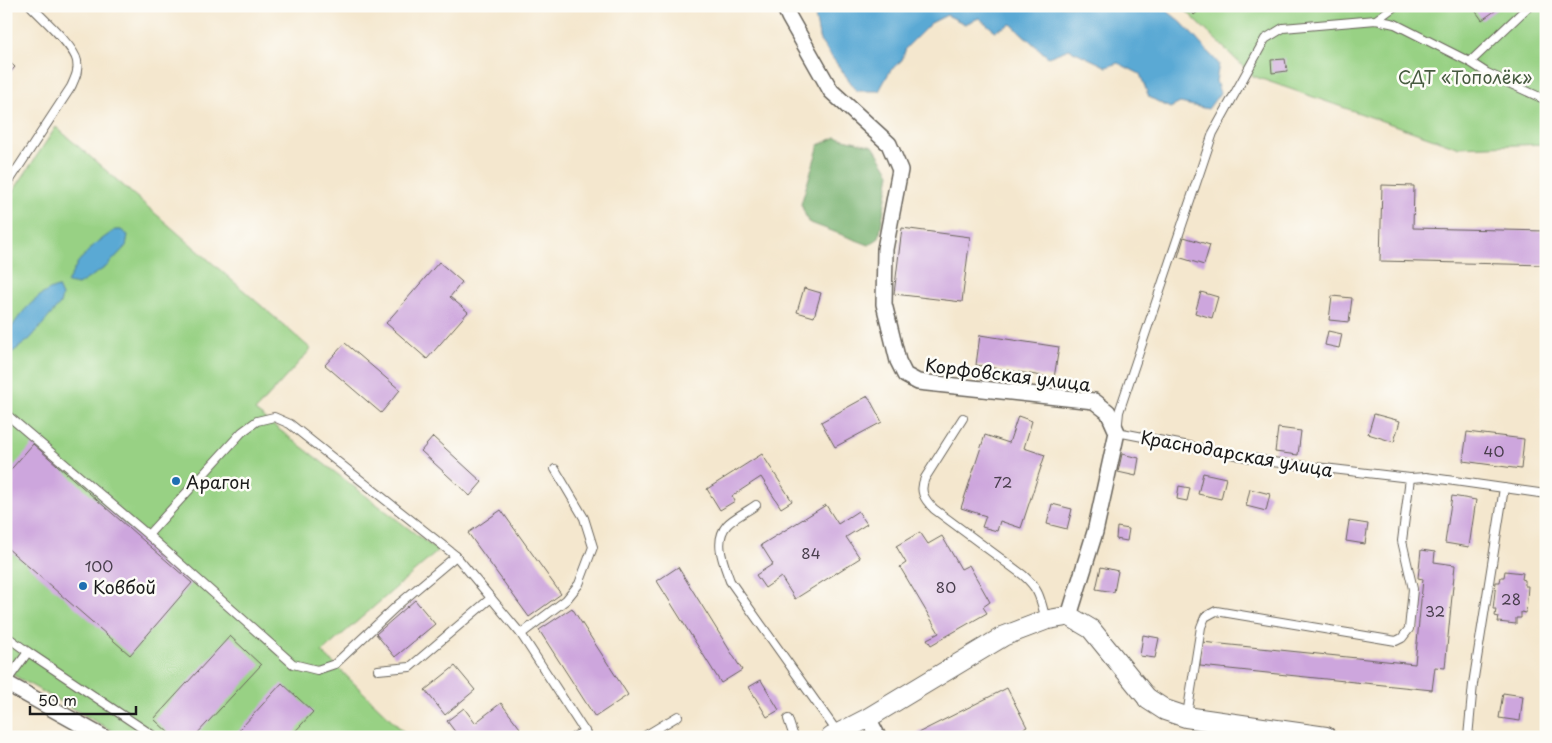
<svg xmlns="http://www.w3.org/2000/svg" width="1552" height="743" font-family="'Playpen Sans',sans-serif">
<rect width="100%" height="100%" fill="#fdfcf7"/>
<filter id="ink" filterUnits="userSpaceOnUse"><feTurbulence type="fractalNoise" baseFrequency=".02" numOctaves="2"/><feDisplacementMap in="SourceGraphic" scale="10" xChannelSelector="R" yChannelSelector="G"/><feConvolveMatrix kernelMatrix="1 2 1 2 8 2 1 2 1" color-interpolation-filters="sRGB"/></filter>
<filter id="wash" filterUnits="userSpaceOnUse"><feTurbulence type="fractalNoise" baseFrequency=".0096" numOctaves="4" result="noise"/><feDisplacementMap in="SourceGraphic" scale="20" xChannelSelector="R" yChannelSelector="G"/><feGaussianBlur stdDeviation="1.12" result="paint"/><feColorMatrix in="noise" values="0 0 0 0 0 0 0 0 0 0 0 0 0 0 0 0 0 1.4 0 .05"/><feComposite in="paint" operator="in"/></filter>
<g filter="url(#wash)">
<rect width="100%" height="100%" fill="#f4e7ce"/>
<!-- green -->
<g fill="#98d184" stroke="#5a7650">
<path d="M1181,6H1546V144L1457,147L1253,76Z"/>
<path d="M56,127L311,349L255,411L438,551L322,652L406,734L403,737H123L6,671V202Z"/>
</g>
<!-- forest -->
<path fill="#7ab372" stroke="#4b6847" d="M836,137L873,146L890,173L879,238L869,245L808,222L801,204L819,145Z"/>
<!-- water -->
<g fill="#5aa9d4" stroke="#3b6278">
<path d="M820,6H1161L1181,22L1219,64L1216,81L1220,93L1208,109L1180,103L1170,108L1149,97L1140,74L1118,63L1107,67L1069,49L1048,57L1011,24L995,31L979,18L965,24L947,15L931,23L906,48L902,60L890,71L879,91H857L820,41L815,16Z"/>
<path d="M115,230H121L128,235L126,246L106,267L78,285L67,283L78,262L95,244Z"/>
<path d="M58,287L62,296L60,304L30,339L10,354L6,353C6,348 5,342 7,338C13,319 39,291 58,287Z"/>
</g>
<g id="blocks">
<!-- building -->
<g fill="#cda6dd">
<path d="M1186,6H1199L1201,9L1194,15Z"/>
<path d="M1478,6H1498L1499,8L1482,20L1474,9Z"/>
<path d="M6,59L15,67L6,77Z"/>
<path d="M1285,59L1287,71L1272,73L1271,60Z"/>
<path d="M1382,185L1414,186L1413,228L1546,231V265L1380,261Z"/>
<path d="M902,228L970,237L962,302L894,294Z"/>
<path d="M1184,237L1210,245L1204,265L1178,257Z"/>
<path d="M439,262L462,282L450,297L468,312L427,359L386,323Z"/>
<path d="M804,288L821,293L814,317L797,312Z"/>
<path d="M1201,292L1218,297L1212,318L1195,313Z"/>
<path d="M1332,296L1352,298L1349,322L1329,320Z"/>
<path d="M1328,331L1342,334L1339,348L1325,345Z"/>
<path d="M980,335L1059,347L1054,378L976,365Z"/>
<path d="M345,343L400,390L381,413L325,365Z"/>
<path d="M868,396L882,422L835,447L821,422Z"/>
<path d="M1374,414L1400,421L1394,442L1368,434Z"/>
<path d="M1018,416L1032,421L1024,448L1045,455L1021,528L1000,521L997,531L982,527L986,516L961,508L985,435L1009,443Z"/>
<path d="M1278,428L1301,431L1298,455L1275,452Z"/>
<path d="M1467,432L1524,439L1521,469L1463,461Z"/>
<path d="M433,437L482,482L470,496L421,451Z"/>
<path d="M33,444L192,583L130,655L6,547V475Z"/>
<path d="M762,454L792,501L781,508L761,477L732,496L735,501L720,510L707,489Z"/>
<path d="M1122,454L1139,458L1136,476L1118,472Z"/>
<path d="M1203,473L1226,478L1221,499L1198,494Z"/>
<path d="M1179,486L1190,488L1187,501L1177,499Z"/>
<path d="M1250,489L1270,494L1266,511L1246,506Z"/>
<path d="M1452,496L1476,500L1469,547L1445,543Z"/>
<path d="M1052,504L1072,509L1067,529L1047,524Z"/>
<path d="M826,505L838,524L858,511L867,524L846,537L860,558L795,599L781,577L765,588L756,575L773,564L761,545Z"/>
<path d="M501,510L561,594L529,617L468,533Z"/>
<path d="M1349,521L1368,524L1365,544L1346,541Z"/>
<path d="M1117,527L1129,529L1127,541L1116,539Z"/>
<path d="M920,532L928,544L942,536L961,569L969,565L990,602L983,607L987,613L931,645L927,639L939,633L900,567L906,563L896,546Z"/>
<path d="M1421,550L1435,552L1434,562L1455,565L1445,668L1435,667L1432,690L1200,666L1202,642L1415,664L1423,579L1418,578Z"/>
<path d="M678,567L742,670L721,683L657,581Z"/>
<path d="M1101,567L1118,571L1114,592L1096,589Z"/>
<path d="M1505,571L1523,573L1522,579L1525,580V586H1528L1526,613L1521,612V618H1516V624L1498,622L1499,617L1495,616L1496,609H1493L1496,582H1500L1501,577H1504Z"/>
<path d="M415,600L435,624L395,657L376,634Z"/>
<path d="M572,608L628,695L595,717L539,630Z"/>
<path d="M1143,635L1159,638L1155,658L1140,656Z"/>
<path d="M230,636L261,665L194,737H173L154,719Z"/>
<path d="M455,666L475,690L445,715L425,690Z"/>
<path d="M761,680L779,710L767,717L749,687Z"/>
<path d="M282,683L313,712L290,737H233Z"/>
<path d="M1007,688L1027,727L1007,737H910Z"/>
<path d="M1503,693L1523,696L1520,721L1499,718Z"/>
<path d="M501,703L520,728L509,737H459L447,721L464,708L475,723Z"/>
</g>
</g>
</g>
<g filter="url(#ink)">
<use href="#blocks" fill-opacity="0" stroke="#68635a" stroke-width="1"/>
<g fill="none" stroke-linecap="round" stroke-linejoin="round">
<!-- service casing -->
<g stroke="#68635a" stroke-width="10">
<g id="service">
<path d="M1376,20L1395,6"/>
<path d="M1470,62L1529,6"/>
<path d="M1546,100L1487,73L1470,62L1395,24L1376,20L1283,28L1265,39L1213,133L1119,412L1117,432L1272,462L1410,478L1426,477L1546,494"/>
<path d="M6,186L71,87C75,78 79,71 77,61C74,46 42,18 31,6"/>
<path d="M6,414L148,535L293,664L317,670L335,664L400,603L456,556"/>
<path d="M963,418L925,478C919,491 924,499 934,509L1023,575C1040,590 1040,598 1046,620"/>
<path d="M756,505C748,511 733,518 727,525C713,541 724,564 730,581L838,733"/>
<path d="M148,535L242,432L257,421L274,417L290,424L456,556L521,634L588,737"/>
<path d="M521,634L566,600L579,584L593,547L584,518L555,469"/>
<path d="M6,636L28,652"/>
<path d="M378,670L410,667L491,598"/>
<path d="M6,682L28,652L155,737"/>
<path d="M1187,715L1201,627L1205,617L1216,611L1396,641L1402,638L1409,629L1413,589L1402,541L1410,478"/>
<path d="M788,719L794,737"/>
<path d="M574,737L585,731"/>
<path d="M643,737L678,716"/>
<path d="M1468,737L1473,684L1504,488"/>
</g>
</g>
<!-- minor casing -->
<g stroke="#68635a" stroke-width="18">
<g id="minor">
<path d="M784,6L789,17L831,91L889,144L900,170L885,249L884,304L898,361L905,375L918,382L1094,401L1108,412L1117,432L1095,532L1069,616"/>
<path d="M6,683L103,737"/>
<path d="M868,718L878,737"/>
</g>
</g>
<!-- tertiary casing -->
<g stroke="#68635a" stroke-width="21">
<path id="tertiary" d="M831,737L868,718L1004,636L1046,620L1069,616L1091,629L1148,699"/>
</g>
<!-- secondary casing -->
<g stroke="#68635a" stroke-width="22">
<path id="secondary" d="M1148,699L1165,710L1186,717L1326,737"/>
</g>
<!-- service -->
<use href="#service" stroke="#fff" stroke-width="8"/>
<!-- minor -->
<use href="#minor" stroke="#fff" stroke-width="15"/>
<!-- tertiary -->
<use href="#tertiary" stroke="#fff" stroke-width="19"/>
<!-- secondary -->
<use href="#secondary" stroke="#fff" stroke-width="20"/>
</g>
</g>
<!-- markers -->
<g fill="#1f6fb2" stroke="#fdfcf7" stroke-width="2">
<circle cx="176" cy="481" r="5"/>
<circle cx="83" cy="586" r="5"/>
</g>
<g text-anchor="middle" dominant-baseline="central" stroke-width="5" stroke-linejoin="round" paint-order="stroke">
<!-- number labels -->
<g font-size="15" fill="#483e4c">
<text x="1494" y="450">40</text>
<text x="1003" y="481">72</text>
<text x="811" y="552">84</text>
<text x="99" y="565">100</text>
<text x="946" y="586">80</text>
<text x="1511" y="598">28</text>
<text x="1435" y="610">32</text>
</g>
<!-- park labels -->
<g font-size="18" fill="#475b40" stroke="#fdfcf7">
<text x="1465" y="76">СДТ «Тополёк»</text>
</g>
<!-- street labels -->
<g font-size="18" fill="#1c1c1c" stroke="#fdfcf7">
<text transform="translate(1008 374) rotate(7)">Корфовская улица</text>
<text transform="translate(1237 453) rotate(10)">Краснодарская улица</text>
</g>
<!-- poi labels -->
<g font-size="18" fill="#1c1c1c" stroke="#fdfcf7" text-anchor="start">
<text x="186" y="481">Арагон</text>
<text x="93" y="586">Ковбой</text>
</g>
</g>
<!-- margin -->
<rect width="1552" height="743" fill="none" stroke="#fdfcf7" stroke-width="25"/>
<!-- scale -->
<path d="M30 706v8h106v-8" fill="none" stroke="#1c1c1c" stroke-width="2.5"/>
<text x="38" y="706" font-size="15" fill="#1c1c1c" stroke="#fdfcf7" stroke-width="4" paint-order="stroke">50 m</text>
</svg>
